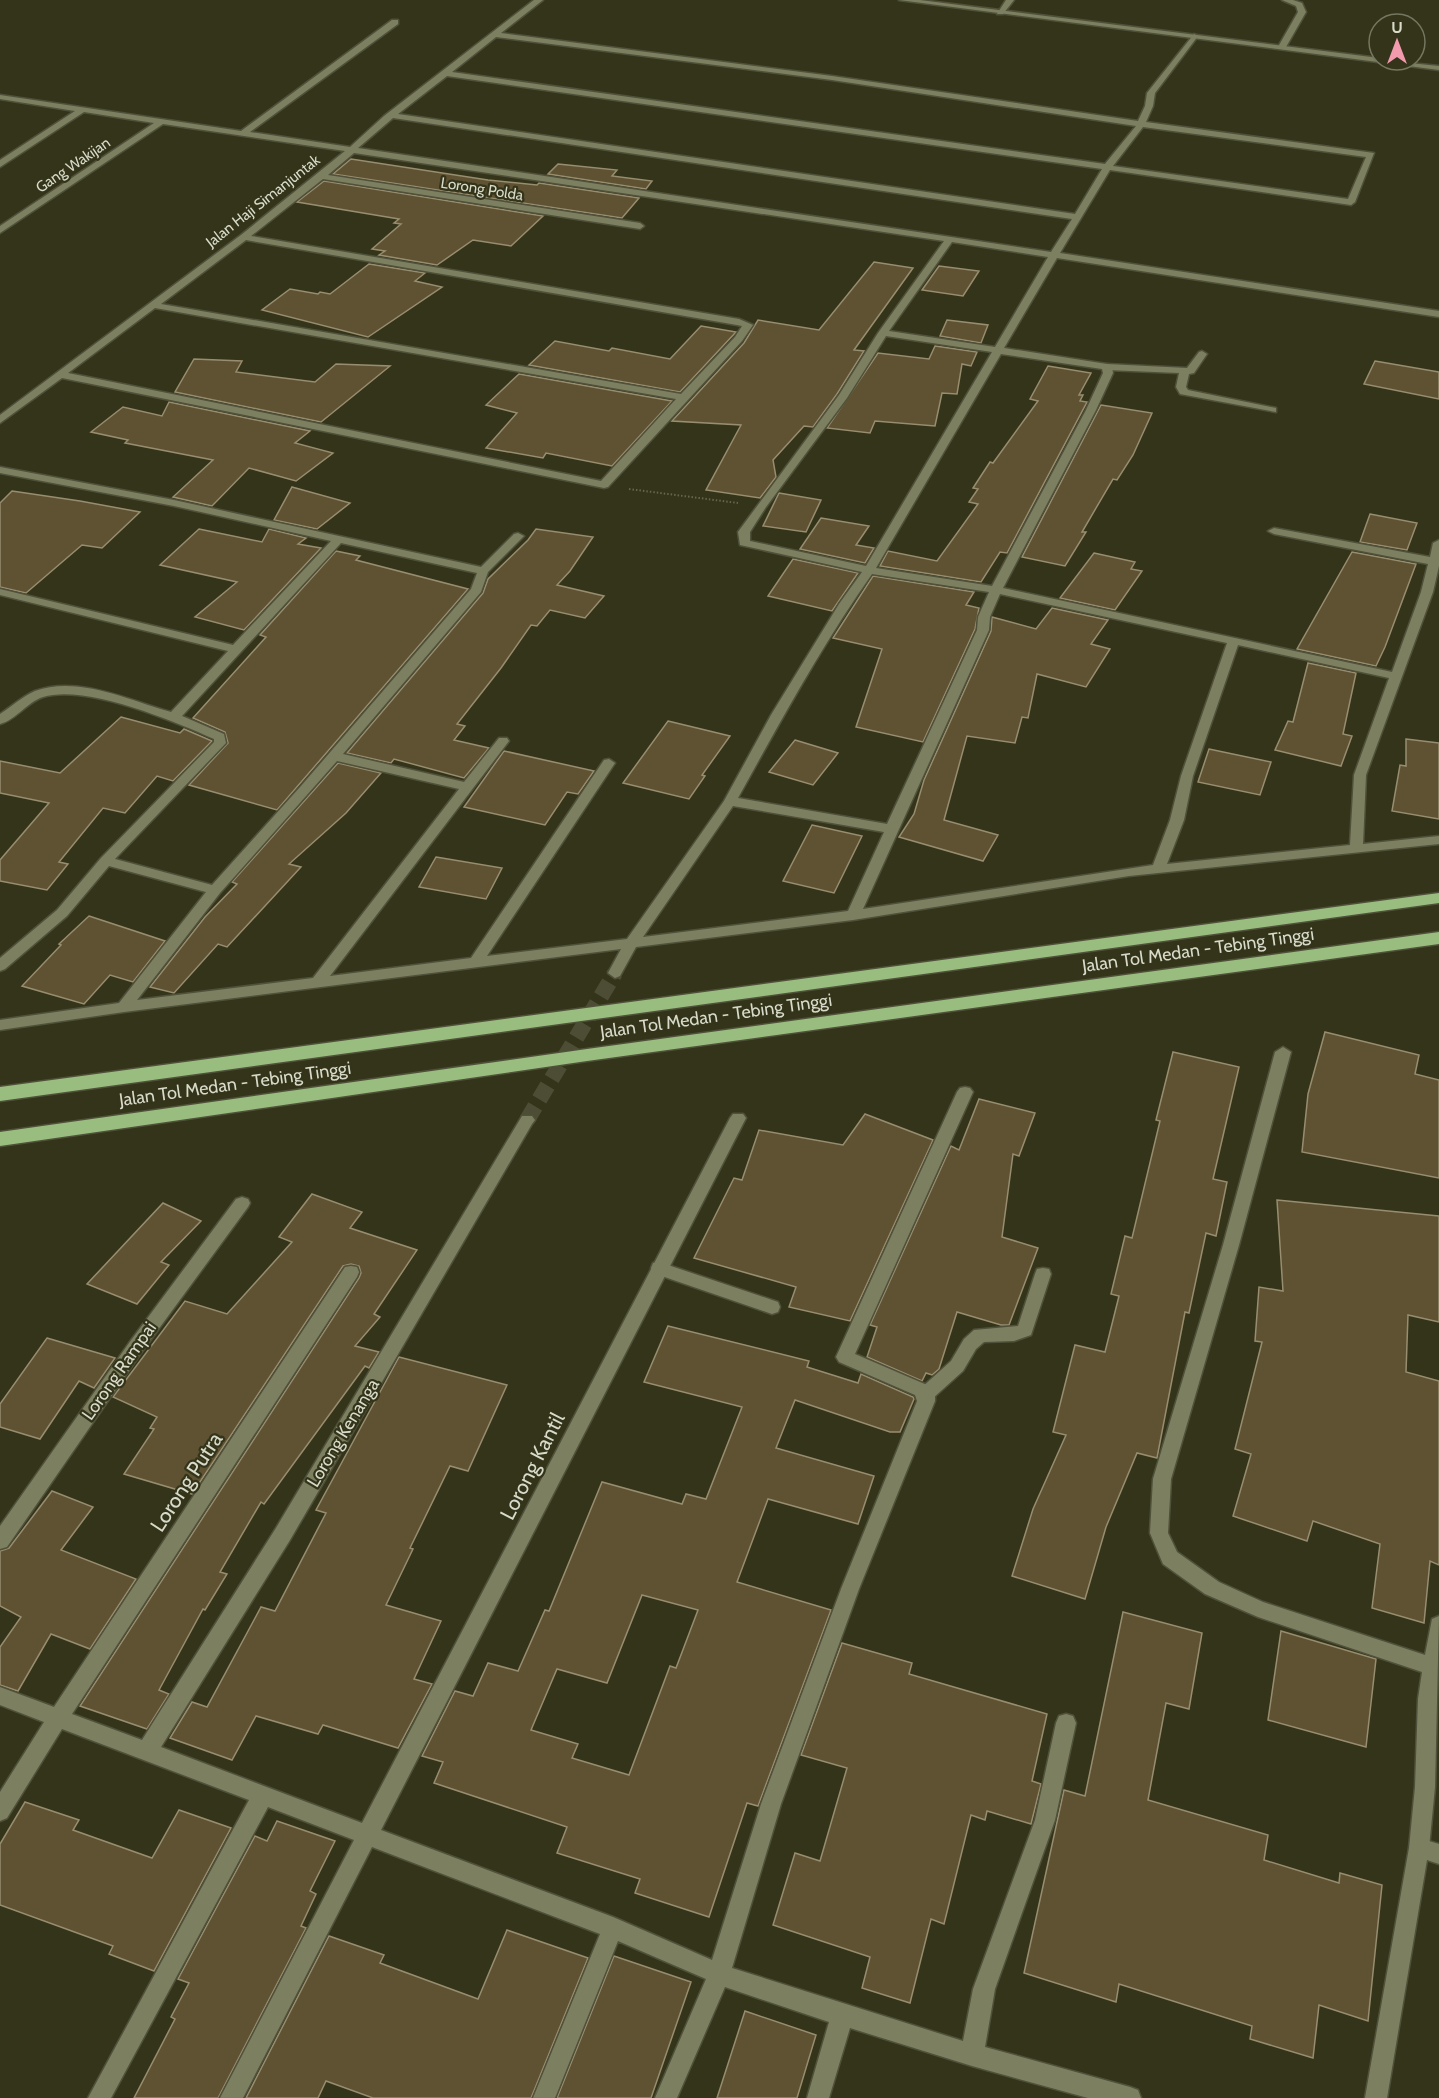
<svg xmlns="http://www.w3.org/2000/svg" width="1439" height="2098" font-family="Cabin,sans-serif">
<rect width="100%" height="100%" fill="#333419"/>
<!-- building -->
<g fill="#5e5233" stroke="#988d6f" stroke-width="1.5" fill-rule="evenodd">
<path d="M351,159L488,180L537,185L539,183L639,198L622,218L333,174Z"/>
<path d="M558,164L617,170L612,176L652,181L646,189L548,174Z"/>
<path d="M324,181L543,216L511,246L473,240L437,265L379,255L385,251L372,249L401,224L394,223L399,219L297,202Z"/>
<path d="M874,262L913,268L854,350L864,351L837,394L813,427L804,426L773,460L776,477L760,498L706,490L741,425L672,421L744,343L758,320L819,330Z"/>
<path d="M369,264L425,273L415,281L442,287L368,337L262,310L290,289L318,294L320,292L330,294Z"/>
<path d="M939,266L979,271L963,296L922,290Z"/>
<path d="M947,320L988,325L981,343L940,336Z"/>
<path d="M701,326L736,332L680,392L529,365L555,341L609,351L612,348L670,359Z"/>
<path d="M935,346L977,352L971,366L962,364L957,394L942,393L935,426L875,421L870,433L827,428L878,353L929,359Z"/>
<path d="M194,359L242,361L236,372L315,382L336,364L390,366L321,422L175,392Z"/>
<path d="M1375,361L1439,372V399L1364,384Z"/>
<path d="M1048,366L1091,373L1079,395H1083L1080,401L1087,402L1007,553L1000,552L981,582L880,566L888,551L937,561L978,504L969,502L978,489L973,488L990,462L993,463L1038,401L1030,399Z"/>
<path d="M519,374L672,401L612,466L546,453L543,458L486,448L517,413L486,405Z"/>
<path d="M169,402L310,431L295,443L333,453L296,481L249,468L212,506L173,497L213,460L125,443L128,440L91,432L123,407L162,416Z"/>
<path d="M1101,405L1152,413L1133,455L1117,480L1113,479L1082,532H1086L1065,566L1022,557Z"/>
<path d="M292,487L350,503L317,529L274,520Z"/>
<path d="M12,491L80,501L140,512L102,548L82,545L26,593L0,587V503Z"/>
<path d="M779,493L821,500L806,532L763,526Z"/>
<path d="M1370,514L1417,523L1407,550L1360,542Z"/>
<path d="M821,518L869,526L856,545L874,548L865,563L800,549Z"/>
<path d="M199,529L262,542L269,529L306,538L298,544L321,548L244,630L195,617L237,582L160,565Z"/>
<path d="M536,529L593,537L570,571L557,585L604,596L585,618L550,610L537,626L531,625L501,668L457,724L465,726L454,740L489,748L464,778L394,759L391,763L347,753L483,593L488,579L528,540Z"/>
<path d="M336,551L360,556L356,560L468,589L277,810L189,785L228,743L225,732L193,718L266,637L260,635Z"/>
<path d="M1352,552L1416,564L1385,647L1376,666L1297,649Z"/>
<path d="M1094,553L1135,562L1131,569L1142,571L1115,610L1060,598Z"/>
<path d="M793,559L858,573L832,611L768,596Z"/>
<path d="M873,576L974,592L966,605L979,608L975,629L923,742L856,727L882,649L833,638Z"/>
<path d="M1052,608L1108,620L1091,644L1110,649L1086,687L1037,674L1028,718L1022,717L1015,743L967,736L944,820L998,835L983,861L899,837L914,814L924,780L991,631L992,617L1036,629Z"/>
<path d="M1308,663L1356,673L1343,734L1352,736L1341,766L1275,750L1288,721L1293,722Z"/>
<path d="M121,717L180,733L184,729L212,741L173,781L157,776L125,813L103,808L59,862L68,864L47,890L0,881V860L49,803L0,793V761L60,773Z"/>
<path d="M668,721L730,736L702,775L705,776L689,799L623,783Z"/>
<path d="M1406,739L1439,743V819L1392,811L1400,765L1406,766Z"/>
<path d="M795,740L838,753L813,785L769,772Z"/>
<path d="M1209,749L1271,762L1260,795L1198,782Z"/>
<path d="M504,751L594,771L578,794L567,792L545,825L464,807Z"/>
<path d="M338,763L381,773L346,813L289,864L301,867L227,947L218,944L174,993L150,987L205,917L237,884L232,882Z"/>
<path d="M812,825L862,836L834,893L783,881Z"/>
<path d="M436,857L502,868L486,899L419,887Z"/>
<path d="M89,916L165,941L133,982L110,975L84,1004L22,986L61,945L59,944Z"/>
<path d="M1325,1032L1419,1055L1415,1074L1439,1080V1178L1302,1152L1308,1094Z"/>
<path d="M1173,1052L1239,1067L1213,1179L1227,1182L1216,1236L1206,1233L1189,1313L1185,1312L1157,1458L1137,1453L1106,1527L1085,1599L1012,1576L1033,1509L1066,1435L1053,1432L1075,1345L1105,1352L1119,1296L1111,1294L1125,1236L1132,1238L1160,1121L1156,1120Z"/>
<path d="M979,1099L1035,1113L1019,1156L1013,1154L1002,1237L1038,1248L1009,1325H1001L957,1312L939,1369L932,1375L926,1373L922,1381L867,1357L877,1327L870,1325L951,1146L959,1150Z"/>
<path d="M865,1114L933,1140L850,1321L789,1307L796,1287L694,1258L734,1178L742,1180L759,1130L843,1145Z"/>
<path d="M312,1194L362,1212L350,1228L417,1250L374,1314L380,1317L355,1346L379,1352L369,1368L365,1366L264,1504L261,1502L220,1572L227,1574L205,1610L203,1609L159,1690L169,1694L147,1729L80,1706L359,1278L361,1273L359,1266L351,1264L343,1266L192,1494L124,1474L154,1429L150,1428L157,1417L113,1397L185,1301L227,1314L292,1242L279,1237Z"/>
<path d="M1277,1200L1439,1216V1322L1408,1315L1406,1372L1439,1381V1565L1430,1561L1424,1623L1372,1608L1380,1544L1313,1521L1307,1541L1233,1516L1251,1454L1235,1449L1262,1342L1255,1341L1259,1287L1283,1291Z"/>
<path d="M163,1203L201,1221L161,1262L169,1265L137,1304L87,1284Z"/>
<path d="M668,1326L809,1361L807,1367L858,1383L861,1374L913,1397L914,1399L900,1432H890L795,1400L776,1448L874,1476L858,1524L768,1499L737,1582L831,1610L758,1806L747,1803L709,1917L635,1893L640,1879L557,1853L567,1827L434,1783L443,1762L422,1756L455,1691L473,1696L488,1663L518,1671L545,1610L549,1611L602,1482L682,1504L686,1494L706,1499L742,1407L644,1382ZM642,1595L698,1610L676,1668L670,1666L629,1775L572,1758L578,1744L531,1730L557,1669L607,1683Z"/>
<path d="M47,1338L115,1358L94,1388L79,1381L40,1439L0,1427V1404Z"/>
<path d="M399,1357L507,1385L468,1471L450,1466L410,1548L413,1549L386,1605L441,1621L414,1679L432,1684L398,1748L323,1725L318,1734L256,1716L232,1760L170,1738L192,1702L207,1707L261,1607L275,1611L326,1513L316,1510Z"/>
<path d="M52,1491L93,1507L61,1550L136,1579L90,1649L51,1634L18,1691L0,1685V1647L21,1617L0,1606V1551L9,1548Z"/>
<path d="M1123,1612L1202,1633L1189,1709L1166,1703L1148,1800L1268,1835L1264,1860L1339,1883L1340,1873L1382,1885L1368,2021L1319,2005L1313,2058L1250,2039L1252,2026L1119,1984L1116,2002L1024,1973L1064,1790L1085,1796Z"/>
<path d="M1281,1631L1376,1659L1366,1747L1268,1720Z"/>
<path d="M842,1643L912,1663L909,1674L1047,1714L1032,1781L1041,1784L1031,1824L987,1811L985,1820L971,1815L944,1924L931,1919L910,2003L862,1988L870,1957L773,1925L795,1853L820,1861L847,1768L801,1755Z"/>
<path d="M25,1802L79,1820L73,1830L152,1858L179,1810L231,1828L154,1971L109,1954L113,1946L0,1905V1844Z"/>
<path d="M277,1821L335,1841L310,1891L316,1894L301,1926L306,1928L218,2098H134L175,2019L171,2017L189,1983L178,1979L255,1836L267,1841Z"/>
<path d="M507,1930L588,1958L531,2098H373L326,2081L318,2098H246L329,1936L384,1955L380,1963L478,1999Z"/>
<path d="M614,1956L691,1982L651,2098H557Z"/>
<path d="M745,2011L816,2035L797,2098H717Z"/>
</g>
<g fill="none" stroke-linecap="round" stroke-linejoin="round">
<!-- minor-tunnel -->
<path stroke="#4c4d34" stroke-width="16" stroke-dasharray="16 8" stroke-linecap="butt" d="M527,1120L615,973"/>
<!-- service casing -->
<g stroke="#50513a" stroke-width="3">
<g id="service">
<path d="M1006,0H1014L1003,14H997Z"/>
<path d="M1282,0H1293L1302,3L1306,12L1286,47L1282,49L1278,47L1298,12L1296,6Z"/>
<path d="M1202,351L1207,354L1194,373L1189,374L1186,387L1188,390L1276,408V412L1180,394L1176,387L1179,373L1107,370L1102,367L1107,364L1187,368L1199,352Z"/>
<path d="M659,1262L778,1302L780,1307L778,1312L772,1314L653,1273L651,1268L653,1263Z"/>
<path d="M1043,1268L1049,1269L1051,1274L1031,1335L1014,1341L984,1342L976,1349L963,1371L932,1399L926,1401L920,1399L917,1394L920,1389L951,1361L964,1339L974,1330L1018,1326L1035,1274L1037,1269Z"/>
<path d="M1419,1838L1439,1844V1864L1412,1855L1409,1848L1412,1841Z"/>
</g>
</g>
<!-- minor casing -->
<g stroke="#50513a" stroke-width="3">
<g id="minor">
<path d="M534,0H543L501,33L832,76L1138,121L1145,106L1147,93L1194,34L1198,36L1155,93L1153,106L1146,122L1374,153L1355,202L1351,205L1110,170L1060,253L1439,311V317L1057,258L1004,348L1107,364L1112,367L1113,373L1096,410L1003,588L1392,672L1421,592L1428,564L1274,534L1268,531L1274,528L1430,557L1433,543L1439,540V566L1433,592L1366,775L1363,844L1439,836V844L1129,876L853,920L636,947L620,976L615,978L608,973L621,949L124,1012L0,1030V1020L119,1003L206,892L109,866L67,916L5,969L0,971V958L57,910L101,858L214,742V739C173,721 86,684 43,697C27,702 16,720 0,724V714C11,707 23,696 35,691C78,675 131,701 171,712L228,651L0,595V589L233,645L331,541L174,506L0,473V467L174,500L481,567L514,534L518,533L524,536L488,572L481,592L343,754L464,782L499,738H507L509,741L330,976L471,958L604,760L609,759L615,763L487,956L627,939L724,801L771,715L839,604L862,572L740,545L738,532L839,395L878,333L944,241L354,153L328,175L640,223L644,226L640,229L323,179L251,236L739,319L753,325L742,341L608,487L604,488L62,378L0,423V415L241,235L345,151L163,124L0,233V226L154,123L84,112L0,167V160L75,111L0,99V95L241,131L392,20H398V24L250,132L350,147L384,116ZM496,37L832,80L1136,126L1105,164L452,72ZM447,76L1102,169L1075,214L398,114ZM393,118L1072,219L1051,252L358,148ZM1143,127L1366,157L1348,199L1113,166ZM246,240L737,325L742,326L735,337L681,394L161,304ZM952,242L1048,257L995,347L889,331ZM155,308L676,399L601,481L68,373ZM886,336L992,352L866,566L750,541V532L766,507L847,398ZM1001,354L1102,369L1103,373L1086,410L992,586L876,568ZM341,543L477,573L471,589L301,786L212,885L115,859L226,743L224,734L182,716ZM872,574L989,592L978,617L977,630L887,824L738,798C780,722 822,645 872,574ZM1000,594L1227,643L1181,776L1170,820L1153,865L863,909L989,630L990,617ZM1238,645L1389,678L1354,775L1350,845L1167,864L1184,820L1193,776ZM337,761L459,789L313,978L137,1000L220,893ZM733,806L884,832L848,911L643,937Z"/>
<path d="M1283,1047L1291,1052L1239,1245L1171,1479L1168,1533L1177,1552L1219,1582L1263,1602L1425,1655L1432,1619L1439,1616L1435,1787L1429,1848L1387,2098H1365L1409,1848L1415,1787L1418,1699L1422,1672L1258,1617L1205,1594L1163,1564L1150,1533L1153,1479L1223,1245L1275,1052Z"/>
<path d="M965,1087L970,1088L973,1092L855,1354L927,1385L935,1394V1401L859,1589L781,1804L732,1968L963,2041L973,1989L1035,1820L1056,1723L1059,1716L1066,1714L1073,1716L1076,1723L1055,1820L995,1989L985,2047L1130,2087L1138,2090L1141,2098H1088L972,2066L850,2028L829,2098H807L829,2022L725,1987L677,2098H655L706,1979L618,1941L555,2098H533L600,1934L372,1847L243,2098H220L354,1840L268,1807L111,2098H88L249,1800L62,1729L7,1818L0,1821V1792L44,1722L0,1705V1687L54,1707L345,1267L351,1266L357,1267L359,1272L357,1277L72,1714L142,1740L276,1528L522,1116H532L535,1120L532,1124L290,1540L161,1747L362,1823L730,1118L733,1114H743L746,1118L381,1830L613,1917L712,1960L761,1804L841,1589L917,1401L915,1395L839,1362L836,1357L957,1092L960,1088Z"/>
<path d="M242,1197L248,1199L250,1203L248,1207L141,1353L7,1547L0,1549V1526L129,1343L236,1199Z"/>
</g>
</g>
<!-- tertiary casing -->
<g stroke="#50513a" stroke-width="3">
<path id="tertiary" d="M899,0H920L1379,58V60L1439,66V70Z"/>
</g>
<!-- motorway casing -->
<g stroke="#50513a" stroke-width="3">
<g id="motorway">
<path d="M1439,893V903L0,1101V1087Z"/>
<path d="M1439,932V944L587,1061L0,1146V1132L587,1049Z"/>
</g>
</g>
<!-- path -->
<path stroke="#65664e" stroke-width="2" stroke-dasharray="1.5 2" stroke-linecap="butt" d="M629,489L738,503"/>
<!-- service -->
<use href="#service" fill="#7d7f61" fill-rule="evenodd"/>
<!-- minor -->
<use href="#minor" fill="#7d7f61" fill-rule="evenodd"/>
<!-- tertiary -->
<use href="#tertiary" fill="#7d7f61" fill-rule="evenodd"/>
<!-- motorway -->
<use href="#motorway" fill="#99bc7f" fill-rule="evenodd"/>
</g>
<g text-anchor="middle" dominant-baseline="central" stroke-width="4.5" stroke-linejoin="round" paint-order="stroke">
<!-- far-street labels -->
<g font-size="15" fill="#d9dbca" stroke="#333419">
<text transform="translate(73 165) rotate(-34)">Gang Wakijan</text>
<text transform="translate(482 189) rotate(9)">Lorong Polda</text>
<text transform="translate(263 201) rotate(-38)">Jalan Haji Simanjuntak</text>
</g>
<!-- street labels -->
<g font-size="18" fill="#d9dbca" stroke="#333419">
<text transform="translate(1198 950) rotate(-8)">Jalan Tol Medan - Tebing Tinggi</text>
<text transform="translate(716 1016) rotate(-8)">Jalan Tol Medan - Tebing Tinggi</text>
<text transform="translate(235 1084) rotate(-8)">Jalan Tol Medan - Tebing Tinggi</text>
<text transform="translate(119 1371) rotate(-55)">Lorong Rampai</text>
<text transform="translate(343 1433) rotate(-59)">Lorong Kenanga</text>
</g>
<!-- near-street labels -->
<g font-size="21" fill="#d9dbca" stroke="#333419">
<text transform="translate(532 1466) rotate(-63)">Lorong Kantil</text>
<text transform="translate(186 1482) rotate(-57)">Lorong Putra</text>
</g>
</g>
<!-- north arrow -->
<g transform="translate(1397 42)"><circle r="28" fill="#333419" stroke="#757760" stroke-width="1.5"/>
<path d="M0-4.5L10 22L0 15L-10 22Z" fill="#f29aae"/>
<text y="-9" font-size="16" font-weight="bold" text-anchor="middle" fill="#d9dbca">U</text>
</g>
</svg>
